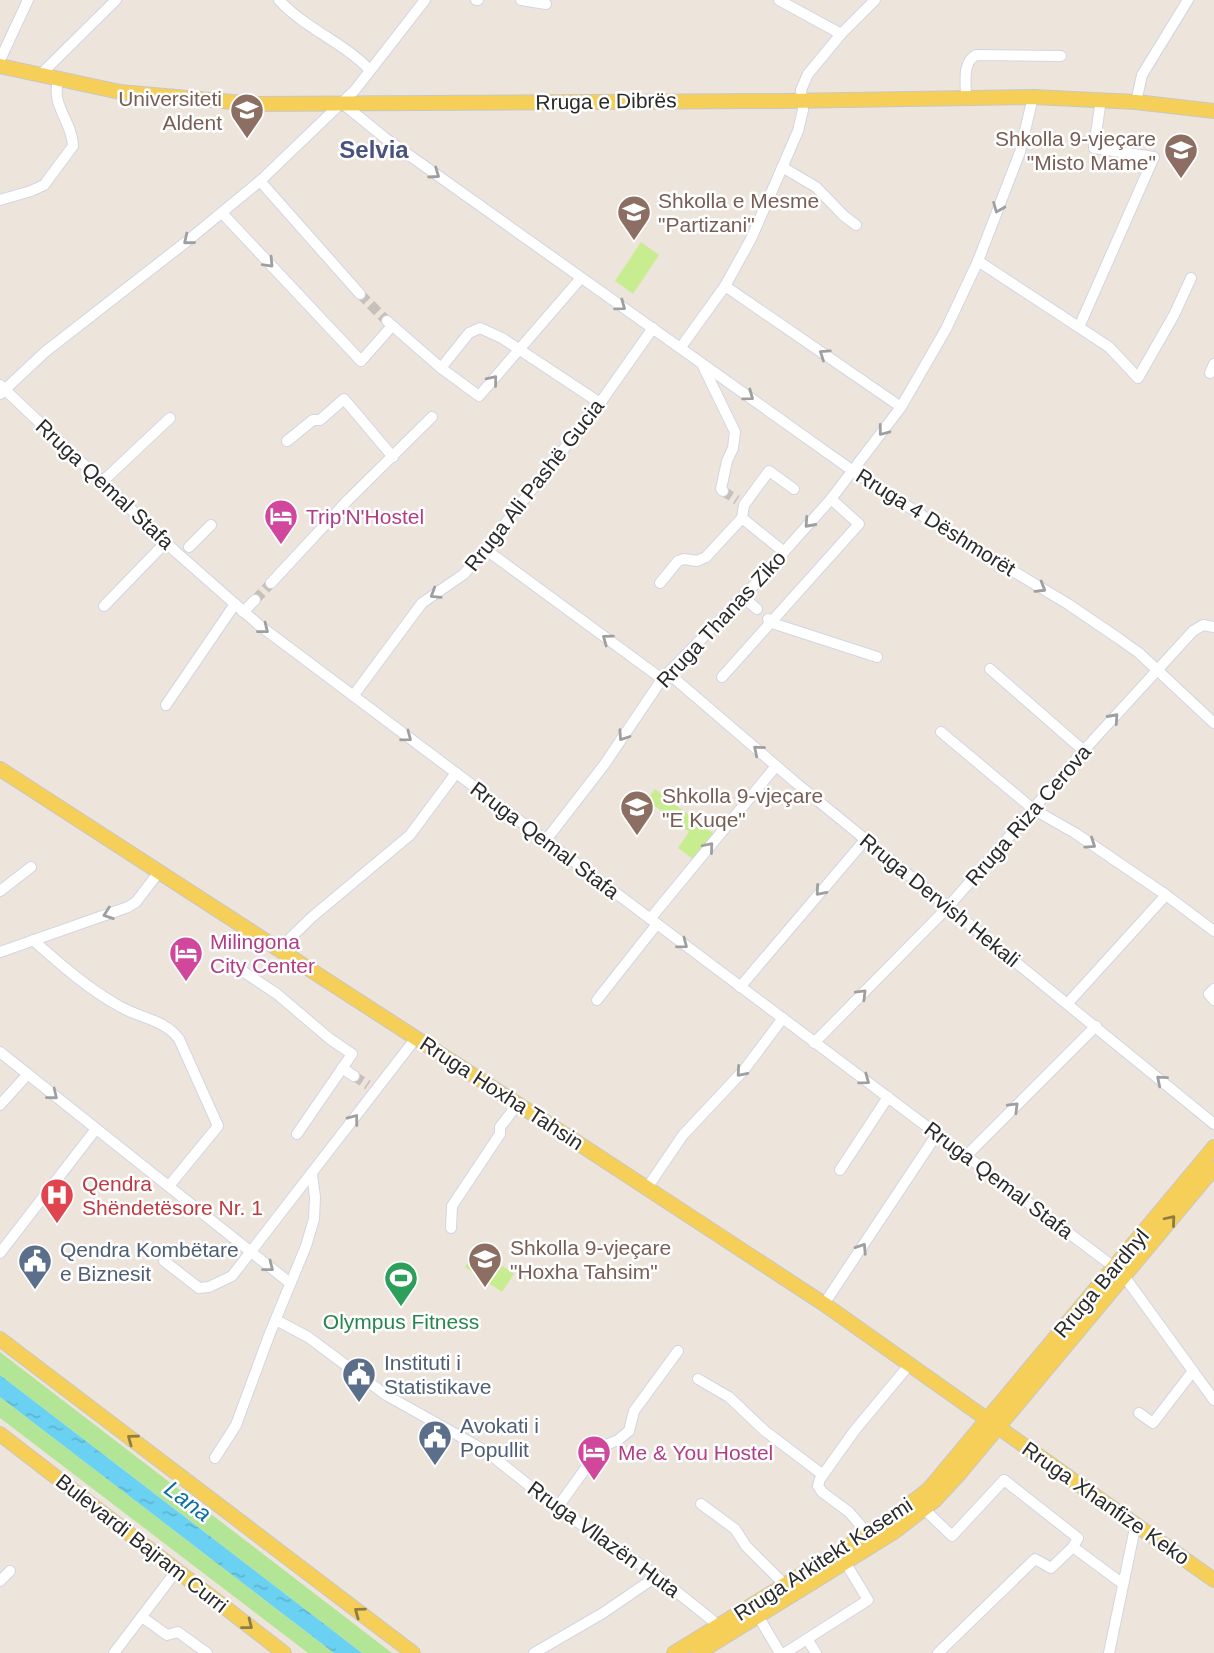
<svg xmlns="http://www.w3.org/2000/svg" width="1214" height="1653" font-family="Arial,sans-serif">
<defs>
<pattern id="water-ripples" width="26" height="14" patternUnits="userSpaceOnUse" patternTransform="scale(1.75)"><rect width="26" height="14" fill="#6bd1f3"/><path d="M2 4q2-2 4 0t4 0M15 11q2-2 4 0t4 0" fill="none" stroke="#5db4d0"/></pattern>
</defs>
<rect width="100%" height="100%" fill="#ede5dc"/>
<!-- park -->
<g fill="#b2e696">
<path d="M0,1352L392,1653H362L0,1375Z"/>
<path d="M0,1397L334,1653H308L0,1418Z"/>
</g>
<!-- pitch -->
<g fill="#c8ed91">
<path d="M641,242L659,255L633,294L615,281Z"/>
<path d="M655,789L714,834L693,859L678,848L689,832L647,800Z"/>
<path d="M477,1249L514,1274L502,1292L465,1267Z"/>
</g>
<!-- water -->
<path fill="url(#water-ripples)" d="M0,1375L362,1653H334L0,1397Z"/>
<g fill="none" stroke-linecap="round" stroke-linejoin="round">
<!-- minor-tunnel -->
<g stroke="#c6c0b8" stroke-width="10" stroke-dasharray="10 5" stroke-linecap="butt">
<path d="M360,294L387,321"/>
<path d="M723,491L737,500"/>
<path d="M255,600L271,583"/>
<path d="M354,1076L368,1085"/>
</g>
<!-- minor casing -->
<g stroke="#d1d5e4" stroke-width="12">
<g id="minor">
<path d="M279,0C304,28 343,42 370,70"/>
<path d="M476,0H478"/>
<path d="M521,0L546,4"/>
<path d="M779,0L841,34"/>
<path d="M0,60L28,0"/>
<path d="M40,75L116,0"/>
<path d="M966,97C966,83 962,62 976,55L1061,56"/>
<path d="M1136,102L1142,75L1188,0"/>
<path d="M342,103L385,138L853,471L951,534L1068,604L1118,638L1139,653L1214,723"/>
<path d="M782,167L816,187L844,216L856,225"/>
<path d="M260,181L360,294"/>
<path d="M0,200L31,191L44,185L73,146C72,120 51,107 58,80"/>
<path d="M222,213L361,361L392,326"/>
<path d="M978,261L1109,347L1138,378L1174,315L1191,278"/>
<path d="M725,286L901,407"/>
<path d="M387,321L441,368L479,396L581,278"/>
<path d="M1079,327L1154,157L1094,148L1101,99"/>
<path d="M681,347L725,286L751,239L798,131L803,110L801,90L808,74L841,34L875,0"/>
<path d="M702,364L735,432L733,448L727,461L721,489L723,491"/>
<path d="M441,368L469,333L480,328L502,338L600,403"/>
<path d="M1210,373L1214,364"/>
<path d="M0,385L176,552L259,625L1114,1267"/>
<path d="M0,394L45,352L186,242L260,181L355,90L425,0"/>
<path d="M287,441L313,420H320L344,399L393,457"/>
<path d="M102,482L170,418"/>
<path d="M189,547L211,525"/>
<path d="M485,549L662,679"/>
<path d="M784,552L742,518L744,505L769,471L794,489"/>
<path d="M271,583L348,500L432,417"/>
<path d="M660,583L678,561L684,559L697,561L706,557L742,518"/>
<path d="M743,597L757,609"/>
<path d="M104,606L166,542"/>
<path d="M243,612L255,600"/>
<path d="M768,619L772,623L877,657"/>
<path d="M990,669L1084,751"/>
<path d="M668,673L795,782L1214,1124"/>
<path d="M722,677L859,524L831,499"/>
<path d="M353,696L422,603L464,574L485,549L600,403L653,328"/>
<path d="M166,705L235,604"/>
<path d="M941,732L1033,809L1075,833L1166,895L1214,931"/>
<path d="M546,840L604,765L662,679L759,580L831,499L901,407L946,329L978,261L1020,152L1033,97"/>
<path d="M0,891L31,867"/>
<path d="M650,919L776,766"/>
<path d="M33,940C60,964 87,988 119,1006C139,1018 164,1019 179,1039L218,1126L169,1186"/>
<path d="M278,950L312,917L410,835L456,773"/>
<path d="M0,952L128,907L136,902L159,872"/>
<path d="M238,968L277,994L330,1039L352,1054L297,1134"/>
<path d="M740,987L865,840"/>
<path d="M1214,989L1209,994L1214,1000"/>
<path d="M597,1000L657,924"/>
<path d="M1068,1003L1166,895"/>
<path d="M814,1043L948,907L1086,748L1193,631L1203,625L1214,627"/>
<path d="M0,1052L290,1283"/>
<path d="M342,1068L354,1076"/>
<path d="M0,1105L28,1074"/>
<path d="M966,1156L1096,1026"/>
<path d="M840,1170L888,1097"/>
<path d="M647,1188L683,1135L744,1070L783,1018"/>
<path d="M451,1228L452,1206L500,1134V1127L518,1104"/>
<path d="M0,1253L96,1129"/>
<path d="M164,1261L199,1288L209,1287L232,1276L416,1038"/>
<path d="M1124,1276L1214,1400"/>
<path d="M824,1304L937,1134"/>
<path d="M276,1320L308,1337L386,1395L486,1451L557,1508L657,1576L712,1620L717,1627"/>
<path d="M698,1379L729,1397L765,1431L823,1475"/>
<path d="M1139,1413L1153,1423L1193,1371"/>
<path d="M215,1458L236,1425L270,1333L306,1246L314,1219L315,1197L312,1174"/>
<path d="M701,1504L735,1529L746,1546L785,1585"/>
<path d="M557,1508L601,1447L618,1440L629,1431L634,1411L678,1351"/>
<path d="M924,1509L952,1536L1004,1480L1078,1538L1073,1547L1123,1584"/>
<path d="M868,1534L849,1512L822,1492L818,1486L820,1479L855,1430L910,1364"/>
<path d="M0,1581L10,1571"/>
<path d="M758,1616L780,1653"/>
<path d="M142,1617L167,1635L178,1632L207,1653"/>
<path d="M807,1639L816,1653"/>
<path d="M114,1653L177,1570"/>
<path d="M534,1653L603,1613L657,1576"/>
<path d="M785,1653L868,1600L845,1562"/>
<path d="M938,1653L1035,1559L1051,1568L1073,1547"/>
<path d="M1109,1653L1136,1523"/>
</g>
</g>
<!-- major casing -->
<g stroke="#c8c8c8" stroke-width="16">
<g id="major">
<path d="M0,66L120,92L255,104L785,101L1033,97L1136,102L1214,111"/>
<path d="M0,769L578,1143L824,1304L1214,1580"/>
<path d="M0,1339L413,1653"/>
<path d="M0,1434L284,1653"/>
<path d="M674,1653L887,1522L929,1489L1214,1147"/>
<path d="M698,1653L894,1532L934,1501L960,1473L1214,1168"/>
</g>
</g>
<!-- minor -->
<use href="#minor" stroke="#fff" stroke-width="10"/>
<!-- major -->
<use href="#major" stroke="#f6cf58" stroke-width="14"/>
</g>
<!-- one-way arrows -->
<defs><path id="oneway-chevron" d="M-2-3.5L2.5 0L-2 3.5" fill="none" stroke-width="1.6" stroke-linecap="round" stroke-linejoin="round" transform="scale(1.75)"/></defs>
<g stroke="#9f9f9f">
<use href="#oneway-chevron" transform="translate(435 174) rotate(35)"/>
<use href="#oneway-chevron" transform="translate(998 208) rotate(112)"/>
<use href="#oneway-chevron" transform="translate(188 240) rotate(141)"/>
<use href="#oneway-chevron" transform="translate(269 263) rotate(47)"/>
<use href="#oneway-chevron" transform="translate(621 306) rotate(36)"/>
<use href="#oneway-chevron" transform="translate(824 354) rotate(-146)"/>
<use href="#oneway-chevron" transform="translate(493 380) rotate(-51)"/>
<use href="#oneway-chevron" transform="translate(749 396) rotate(36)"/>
<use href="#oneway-chevron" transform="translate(883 431) rotate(127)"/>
<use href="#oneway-chevron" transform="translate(809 523) rotate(132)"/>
<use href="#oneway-chevron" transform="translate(1041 588) rotate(31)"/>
<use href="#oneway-chevron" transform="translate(435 594) rotate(148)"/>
<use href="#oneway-chevron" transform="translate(264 629) rotate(38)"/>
<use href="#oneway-chevron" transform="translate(607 639) rotate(-144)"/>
<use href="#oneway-chevron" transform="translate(1114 718) rotate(-48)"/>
<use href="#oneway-chevron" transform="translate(623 736) rotate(124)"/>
<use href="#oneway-chevron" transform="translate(407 737) rotate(37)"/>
<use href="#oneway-chevron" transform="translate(758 750) rotate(-140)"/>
<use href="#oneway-chevron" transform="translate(1091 844) rotate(34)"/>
<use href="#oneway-chevron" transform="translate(709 847) rotate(-50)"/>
<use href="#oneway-chevron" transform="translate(820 891) rotate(131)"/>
<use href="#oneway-chevron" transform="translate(108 914) rotate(161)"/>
<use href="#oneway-chevron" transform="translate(683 944) rotate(37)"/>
<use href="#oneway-chevron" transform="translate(862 994) rotate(-45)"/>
<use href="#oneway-chevron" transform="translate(741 1072) rotate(131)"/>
<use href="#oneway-chevron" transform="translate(865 1080) rotate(36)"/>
<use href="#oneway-chevron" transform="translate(1161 1080) rotate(-140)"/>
<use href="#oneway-chevron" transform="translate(53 1095) rotate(39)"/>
<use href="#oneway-chevron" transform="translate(1014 1107) rotate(-45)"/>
<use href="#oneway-chevron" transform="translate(354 1119) rotate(-53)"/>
<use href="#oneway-chevron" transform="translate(862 1248) rotate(-57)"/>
<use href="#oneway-chevron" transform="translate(269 1267) rotate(38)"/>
</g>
<g stroke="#907c41">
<use href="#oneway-chevron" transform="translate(1171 1220) rotate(-50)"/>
<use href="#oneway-chevron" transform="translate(132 1439) rotate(-143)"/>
<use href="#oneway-chevron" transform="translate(359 1612) rotate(-144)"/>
<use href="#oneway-chevron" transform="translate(248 1625) rotate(38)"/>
</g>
<!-- icons -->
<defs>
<g id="university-pin" transform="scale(1.75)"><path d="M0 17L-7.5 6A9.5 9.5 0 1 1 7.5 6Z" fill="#8d6e63" stroke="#fff"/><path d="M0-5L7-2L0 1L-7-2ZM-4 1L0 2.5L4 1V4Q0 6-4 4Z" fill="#fff"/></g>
<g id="school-pin" transform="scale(1.75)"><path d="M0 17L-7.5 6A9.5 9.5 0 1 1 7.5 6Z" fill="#8d6e63" stroke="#fff"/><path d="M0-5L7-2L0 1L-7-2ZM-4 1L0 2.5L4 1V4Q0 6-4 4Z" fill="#fff"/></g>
<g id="hotel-pin" transform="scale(1.75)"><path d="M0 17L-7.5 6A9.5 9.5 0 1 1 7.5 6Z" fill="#d1479c" stroke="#fff"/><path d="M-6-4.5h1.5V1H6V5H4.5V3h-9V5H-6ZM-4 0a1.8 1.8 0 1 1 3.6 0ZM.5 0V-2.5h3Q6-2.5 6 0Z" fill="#fff"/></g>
<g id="hospital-pin" transform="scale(1.75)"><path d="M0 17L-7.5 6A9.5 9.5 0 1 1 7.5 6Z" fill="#e0444e" stroke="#fff"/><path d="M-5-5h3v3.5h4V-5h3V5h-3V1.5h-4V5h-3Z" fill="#fff"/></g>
<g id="civic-pin" transform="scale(1.75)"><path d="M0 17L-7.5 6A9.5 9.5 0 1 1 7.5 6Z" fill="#5c6f8a" stroke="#fff"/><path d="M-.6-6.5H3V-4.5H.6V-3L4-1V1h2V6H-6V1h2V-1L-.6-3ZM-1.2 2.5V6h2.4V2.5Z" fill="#fff"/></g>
<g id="stadium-pin" transform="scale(1.75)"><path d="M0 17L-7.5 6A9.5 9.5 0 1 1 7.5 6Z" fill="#2e9e5b" stroke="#fff"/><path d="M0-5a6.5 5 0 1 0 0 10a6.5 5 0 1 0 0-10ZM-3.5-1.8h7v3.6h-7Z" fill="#fff"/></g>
</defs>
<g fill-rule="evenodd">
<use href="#university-pin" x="247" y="110"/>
<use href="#school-pin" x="1181" y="150"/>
<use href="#school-pin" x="634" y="212"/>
<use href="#hotel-pin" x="281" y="516"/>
<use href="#school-pin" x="637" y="807"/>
<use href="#hotel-pin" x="186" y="953"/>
<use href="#hospital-pin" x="57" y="1195"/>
<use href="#school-pin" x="485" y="1259"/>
<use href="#civic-pin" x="35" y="1261"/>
<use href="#stadium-pin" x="401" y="1278"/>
<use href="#civic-pin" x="359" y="1374"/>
<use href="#civic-pin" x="435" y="1437"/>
<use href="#hotel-pin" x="594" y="1452"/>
</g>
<g text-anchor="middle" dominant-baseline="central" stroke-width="5" stroke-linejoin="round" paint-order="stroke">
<!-- education labels -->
<g font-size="21" fill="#785e54" stroke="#fff" text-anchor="start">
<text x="222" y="98" text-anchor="end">Universiteti<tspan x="222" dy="24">Aldent</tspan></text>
<text x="1156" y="138" text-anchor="end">Shkolla 9-vjeçare<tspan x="1156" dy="24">"Misto Mame"</tspan></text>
<text x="658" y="200">Shkolla e Mesme<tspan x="658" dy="24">"Partizani"</tspan></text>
<text x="662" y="795">Shkolla 9-vjeçare<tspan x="662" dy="24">"E Kuqe"</tspan></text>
<text x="510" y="1247">Shkolla 9-vjeçare<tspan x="510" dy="24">"Hoxha Tahsim"</tspan></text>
</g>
<!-- street labels -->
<g font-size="21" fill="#2a2a2a" stroke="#fff">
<text transform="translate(606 101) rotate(-1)">Rruga e Dibrës</text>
<text transform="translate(105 484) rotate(43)">Rruga Qemal Stafa</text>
<text transform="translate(534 485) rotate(-52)">Rruga Ali Pashë Gucia</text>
<text transform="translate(936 522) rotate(32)">Rruga 4 Dëshmorët</text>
<text transform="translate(721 619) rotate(-47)">Rruga Thanas Ziko</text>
<text transform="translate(1028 815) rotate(-49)">Rruga Riza Cerova</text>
<text transform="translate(545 840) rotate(37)">Rruga Qemal Stafa</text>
<text transform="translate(940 900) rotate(39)">Rruga Dervish Hekali</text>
<text transform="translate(502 1093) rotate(33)">Rruga Hoxha Tahsin</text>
<text transform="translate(999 1180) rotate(37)">Rruga Qemal Stafa</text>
<text transform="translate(1101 1283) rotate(-50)">Rruga Bardhyl</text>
<text transform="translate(1106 1503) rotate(35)">Rruga Xhanfize Keko</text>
<text transform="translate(604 1539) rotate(36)">Rruga Vllazën Huta</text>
<text transform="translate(142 1543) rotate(38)">Bulevardi Bajram Curri</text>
<text transform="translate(823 1559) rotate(-33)">Rruga Arkitekt Kasemi</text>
</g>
<!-- hotel labels -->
<g font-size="21" fill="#b23c85" stroke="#fff" text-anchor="start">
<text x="306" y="516">Trip'N'Hostel</text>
<text x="210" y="941">Milingona<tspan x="210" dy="24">City Center</tspan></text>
<text x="618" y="1452">Me &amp; You Hostel</text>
</g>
<!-- health labels -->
<g font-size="21" fill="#be3a42" stroke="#fff" text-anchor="start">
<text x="82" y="1183">Qendra<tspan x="82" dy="24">Shëndetësore Nr. 1</tspan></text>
</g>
<!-- service labels -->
<g font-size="21" fill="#4e5e75" stroke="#fff" text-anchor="start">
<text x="60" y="1249">Qendra Kombëtare<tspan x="60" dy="24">e Biznesit</tspan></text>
<text x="384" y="1362">Instituti i<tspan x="384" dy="24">Statistikave</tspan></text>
<text x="460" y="1425">Avokati i<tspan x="460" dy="24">Popullit</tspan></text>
</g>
<!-- leisure labels -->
<g font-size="21" fill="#27864d" stroke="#fff">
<text x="401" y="1321">Olympus Fitness</text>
</g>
<!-- water labels -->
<g font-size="23" font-style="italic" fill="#086fa1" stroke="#fff">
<text transform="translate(188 1501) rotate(37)">Lana</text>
</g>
<!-- quarter labels -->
<g font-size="24" font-weight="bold" fill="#49537d" stroke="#fff">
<text x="374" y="149">Selvia</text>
</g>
</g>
</svg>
